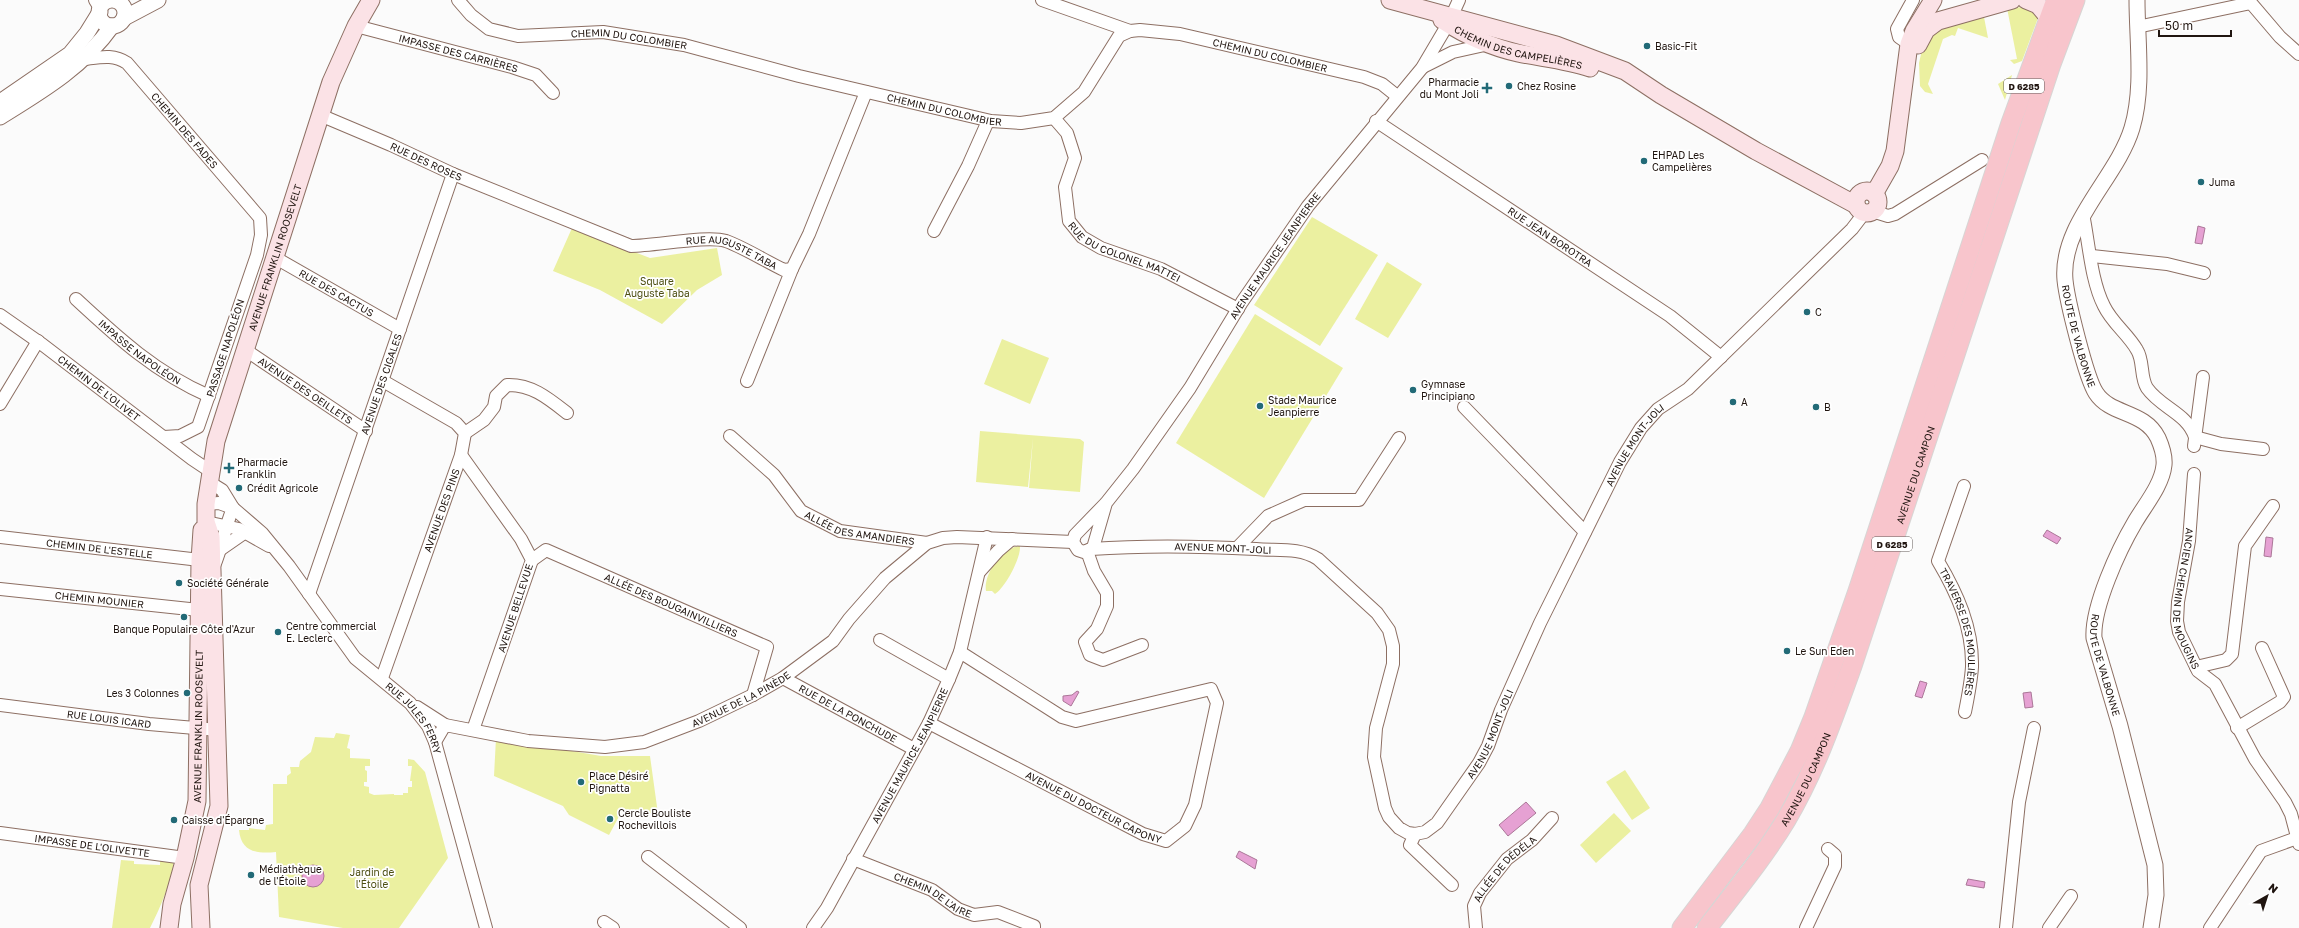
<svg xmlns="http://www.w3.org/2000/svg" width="2299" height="928" font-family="'Golos Text',sans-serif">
<rect width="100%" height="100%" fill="#fbfbfb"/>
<!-- green -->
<g fill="#ebf0a0">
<path d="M2026,7L2034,10L2038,18L2022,61L2014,64L2010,60L2017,59L2007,8Z"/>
<path d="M1984,17L1988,38L1958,28L1955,36L1952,35L1943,39L1928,84L1933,94L1925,92L1920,86L1919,63L1922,50L1937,28Z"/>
<path d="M2012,75L2005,100L1998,84Z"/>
<path d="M1312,217L1378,255L1320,346L1254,305Z"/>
<path d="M572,228L650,258L717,248L722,275L697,290L662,324L600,290L553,271Z"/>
<path d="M1387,262L1422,284L1388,338L1355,319Z"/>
<path d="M1255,314L1343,368L1264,498L1176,443Z"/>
<path d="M1002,339L1049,358L1030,404L984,384Z"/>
<path d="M980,431L1080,439L1084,442L1080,492L1029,488L1033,438L1028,487L976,482Z"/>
<path d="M1020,546C1021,558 1005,588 995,594L992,591H986C983,574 1003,546 1020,546Z"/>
<path d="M336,733L350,735L347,748L350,749V758L370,759V766H365V770L367,771V782H364V786L369,787V793L374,795L394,794V795H403V793H408V787H412V781H410L412,766H408V759L414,760L425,772L448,858L399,928H343L279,917L276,852C257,854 241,852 239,830H249V828L265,830L266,825L273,824V784H287V776L291,773L290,767H299L300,761L311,752L315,737L334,738Z"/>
<path d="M496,738L601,756H650L658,814L623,809L609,835L569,815L563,806L494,776Z"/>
<path d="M1625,770L1650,808L1632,820L1606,782Z"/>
<path d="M1614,813L1631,831L1596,863L1580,845Z"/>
<path d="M160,857L174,861C170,885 161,906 150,928H112L121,860L134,861V864L160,865Z"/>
</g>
<!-- water -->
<g fill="#e6a1d3" stroke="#ab7798">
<path d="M2198,226L2205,228L2202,244L2195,243Z"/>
<path d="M2047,530L2061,538L2057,544L2043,536Z"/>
<path d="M2266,537L2273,538L2271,557L2264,556Z"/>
<path d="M1920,681L1927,683L1922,698L1915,696Z"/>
<path d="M1077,691L1079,692L1071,706L1063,701V696L1072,695Z"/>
<path d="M2031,692L2033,707L2025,708L2023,693Z"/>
<path d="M1526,802L1536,813L1508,836L1499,825Z"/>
<path d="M1239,851L1257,860L1255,869L1236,857Z"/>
<circle cx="313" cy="876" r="11"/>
<path d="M1968,879L1985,882L1984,888L1966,885Z"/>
</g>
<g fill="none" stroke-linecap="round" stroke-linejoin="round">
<!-- minor casing -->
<g stroke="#8d6f63" stroke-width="14">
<g id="minor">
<path d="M95,0L100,8"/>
<path id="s1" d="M458,0L471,15L489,29L518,36L603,32L684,45L799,76L991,121L1021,123L1054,118L1084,92L1119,36L1130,31L1140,30L1180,34L1364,77L1382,84L1397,96"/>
<path d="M1042,0L1130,31"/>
<path id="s2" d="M356,26L512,67L536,75L553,93"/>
<path d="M2137,27L2251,3L2280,37L2299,54"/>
<path d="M1909,44L1899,37L1897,29L1913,0"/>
<path id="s3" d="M85,59C101,57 114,54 127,63L260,218L261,235L257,255L198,427L180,436L164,437"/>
<path d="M1423,67L1453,52L1489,44"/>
<path id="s4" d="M320,115L391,145L453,174L631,246C655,246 707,235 726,241C745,248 765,261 784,270L792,269L809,234L866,92"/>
<path id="s5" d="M1054,118L1067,133L1075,158L1065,187L1069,221L1082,237L1101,248L1161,269L1238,309"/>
<path id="s6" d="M1376,121L1670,316L1721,357"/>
<path d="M1872,211L1888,216L1895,214L1982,160"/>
<path d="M2083,214C2089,243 2091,281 2104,306C2112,323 2128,334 2137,350C2144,361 2140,377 2147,388C2161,408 2187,413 2195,437"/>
<path d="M934,231L968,166L988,121"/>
<path d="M2092,256L2167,264L2204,273"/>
<path id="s7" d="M274,257L400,329"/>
<path id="s8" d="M76,299C118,338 156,373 209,396"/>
<path id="s9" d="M0,315L43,345L192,459L210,471"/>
<path id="s10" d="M244,349L366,431"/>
<path d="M747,381L792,269"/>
<path d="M0,404L38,341"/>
<path d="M1464,407L1585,532"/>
<path d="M465,433L484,420L494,407L496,396L507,385C531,384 548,398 567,413"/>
<path id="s11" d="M730,436L774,475L801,511L840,531L927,543"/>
<path d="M2195,437L2221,444L2263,449"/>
<path d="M2194,446L2203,377"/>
<path d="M461,455L521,539L532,560L473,730"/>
<path id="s12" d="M2194,474L2189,541L2178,602L2177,621L2179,632L2198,671L2215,684L2255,759L2285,802L2291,814L2299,844"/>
<path id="s13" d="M209,482L222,490L233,508L262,533L289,566L355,658L410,703L428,726L435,742L486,928"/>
<path id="s14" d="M1964,486L1938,561C1957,593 1973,628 1972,667C1971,682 1968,697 1965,712"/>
<path id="s15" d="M1106,503L1093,548L1084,552L1078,550L1073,542L1075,535L1106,503L1133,469L1190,388L1242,302L1308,206L1422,68L1448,24L1459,0"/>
<path d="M206,504L219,503L233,508"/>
<path d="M206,522L239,529L269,546"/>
<path id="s16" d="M0,537L200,560"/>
<path d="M1238,547L1268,516L1304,500H1359L1399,438"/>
<path d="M221,549L244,533"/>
<path id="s17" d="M1091,549C1146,545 1201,546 1256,549C1277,551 1299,547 1318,559L1377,613L1389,630L1393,646V664L1376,728L1374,757L1385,808L1389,817L1399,828L1408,833L1415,834L1425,832L1437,823L1479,763L1488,746L1501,710L1540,623L1620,462L1641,428L1658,409L1688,389L1852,229L1865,212"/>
<path d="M1087,551L1094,571L1107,593V606L1097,629L1085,642L1090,655L1103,660L1142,645"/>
<path id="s18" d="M532,560L546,550L767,647L753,695"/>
<path d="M214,566C222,547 225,527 233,508"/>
<path d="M980,571L998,551L1012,539"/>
<path id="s19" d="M0,589L199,610"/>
<path id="s20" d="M309,594L453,174"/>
<path d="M880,640L949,679"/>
<path d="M2196,667L2226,660L2232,654L2245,546L2273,506"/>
<path id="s21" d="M382,678L461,455L465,433L456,423L383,381"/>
<path id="s22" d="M783,678L914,749"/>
<path id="s23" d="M0,705L149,724L218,730"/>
<path d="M417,707L445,725"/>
<path id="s24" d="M929,723L1143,834L1166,841L1185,826L1195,805L1217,703L1211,689L1076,721L1062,717L960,652"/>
<path d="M2237,728L2280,702L2284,697L2262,648"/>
<path id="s25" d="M435,742L445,725L528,741L605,747L644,742L699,721L753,695L783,678L833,641L849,619L885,578L927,543L943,538L957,537L1073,542"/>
<path id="s26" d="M0,833L185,858"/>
<path d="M1415,834L1410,845L1452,885"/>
<path d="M648,857L740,928"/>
<path id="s27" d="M853,859L932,890L958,909L974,915L998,912L1034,926V928"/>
<path d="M604,922L613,928"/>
<path id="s28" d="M813,928L827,908L929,723L949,679L960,652L987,537"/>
<path id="s29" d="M1476,928L1474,906L1480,893L1507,859L1532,840L1552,818"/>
<path d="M1806,928L1835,866V855L1828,849"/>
<path d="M2006,928L2019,802L2034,728"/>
<path d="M2049,928L2071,896"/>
<path d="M2210,928L2261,851L2297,838"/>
</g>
</g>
<!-- tertiary casing -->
<g stroke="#8d6f63" stroke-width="17">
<g id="tertiary">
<path id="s30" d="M2137,0C2137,41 2144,88 2132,128C2117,178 2060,224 2065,280C2067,300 2086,378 2096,393C2111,416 2144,410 2158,438C2162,447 2165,455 2164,465C2162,485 2145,505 2135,522C2119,549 2092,607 2094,638L2120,726L2155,865L2156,895L2151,928"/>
<circle cx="112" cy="13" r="13"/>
<path d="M124,18L158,0"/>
<path d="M0,102L70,54L87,33L100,12"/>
<path d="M0,117C42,91 83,67 112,26"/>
</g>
</g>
<!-- secondary casing -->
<g stroke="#8d6f63" stroke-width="19">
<g id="secondary">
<path d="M1390,0L1556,45L1625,71L1661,95L1756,151L1856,205"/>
<path d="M2026,0L2038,5L2049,18"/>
<path id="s31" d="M1442,20C1465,35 1491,47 1518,53C1542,58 1567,60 1590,68"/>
<path d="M1918,45L1926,30L1938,21L2012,0"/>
<circle cx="1867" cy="202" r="11"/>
<path d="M1874,194L1890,166L1895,151L1909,44L1914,31L1933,0"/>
<path id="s32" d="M169,928L172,904L185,858L197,801L200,560L202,530"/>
<path id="s33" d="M201,928L199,885L219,806L211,537L206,522V504L216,441L331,82L356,26L371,0"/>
</g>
</g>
<!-- primary casing -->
<g stroke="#d7d5d4" stroke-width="21">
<g id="primary">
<path d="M1682,928L1753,834L1770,808L1800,751L1814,717L1858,591L2011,123L2056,0"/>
<path id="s34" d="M1707,928C1734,893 1763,858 1786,820C1815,771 1833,719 1852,666L2051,64L2075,0"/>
</g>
</g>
<!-- minor -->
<use href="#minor" stroke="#fff" stroke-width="12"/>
<!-- tertiary -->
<use href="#tertiary" stroke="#fff" stroke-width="15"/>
<!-- secondary -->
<use href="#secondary" stroke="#fbe2e6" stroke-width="17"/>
<!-- primary -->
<use href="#primary" stroke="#f8c5cc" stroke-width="19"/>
</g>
<!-- markers -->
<g fill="#226a77" stroke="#fff" stroke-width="1.5">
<circle cx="1647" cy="46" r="4"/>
<circle cx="1509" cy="86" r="4"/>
<path d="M1485 82h4v4h4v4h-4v4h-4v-4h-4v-4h4z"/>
<circle cx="1644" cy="161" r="4"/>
<circle cx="2201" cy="182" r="4"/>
<circle cx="1807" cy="312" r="4"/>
<circle cx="1413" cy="390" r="4"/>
<circle cx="1733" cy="402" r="4"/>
<circle cx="1260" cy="406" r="4"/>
<circle cx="1816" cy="407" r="4"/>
<path d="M227 462h4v4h4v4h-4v4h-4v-4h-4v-4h4z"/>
<circle cx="239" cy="488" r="4"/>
<circle cx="179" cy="583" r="4"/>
<circle cx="184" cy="617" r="4"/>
<circle cx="278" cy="632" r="4"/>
<circle cx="1787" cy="651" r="4"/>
<circle cx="187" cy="693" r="4"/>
<circle cx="581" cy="782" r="4"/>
<circle cx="610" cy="819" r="4"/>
<circle cx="174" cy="820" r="4"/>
<circle cx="251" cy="875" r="4"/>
</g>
<g text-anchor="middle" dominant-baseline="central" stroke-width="3.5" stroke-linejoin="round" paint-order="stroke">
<!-- shield labels -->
<g fill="#fff" stroke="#635b58" stroke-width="1">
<rect x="2004" y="79" width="40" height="14" rx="3"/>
<rect x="1872" y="537" width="40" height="14" rx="3"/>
</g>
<g font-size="9" font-weight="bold" fill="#201510">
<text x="2024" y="86">D 6285</text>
<text x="1892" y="544">D 6285</text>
</g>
<!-- street labels -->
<g font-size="10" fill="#201510" stroke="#fff">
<text stroke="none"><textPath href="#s1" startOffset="184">CHEMIN DU COLOMBIER</textPath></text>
<text stroke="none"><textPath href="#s31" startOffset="82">CHEMIN DES CAMPELIÈRES</textPath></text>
<text stroke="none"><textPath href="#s2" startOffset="106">IMPASSE DES CARRIÈRES</textPath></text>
<text stroke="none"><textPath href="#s1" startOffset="880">CHEMIN DU COLOMBIER</textPath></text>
<text stroke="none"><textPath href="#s1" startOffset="508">CHEMIN DU COLOMBIER</textPath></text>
<text stroke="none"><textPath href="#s3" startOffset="132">CHEMIN DES FADES</textPath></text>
<text stroke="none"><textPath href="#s4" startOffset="116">RUE DES ROSES</textPath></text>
<text stroke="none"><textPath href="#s6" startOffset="209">RUE JEAN BOROTRA</textPath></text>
<text stroke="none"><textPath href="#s5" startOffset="176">RUE DU COLONEL MATTEI</textPath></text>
<text stroke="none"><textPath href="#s4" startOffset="441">RUE AUGUSTE TABA</textPath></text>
<text stroke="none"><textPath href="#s15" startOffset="424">AVENUE MAURICE JEANPIERRE</textPath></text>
<text stroke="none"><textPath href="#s33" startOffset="684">AVENUE FRANKLIN ROOSEVELT</textPath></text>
<text stroke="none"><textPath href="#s7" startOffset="72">RUE DES CACTUS</textPath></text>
<text stroke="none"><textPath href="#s30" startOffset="355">ROUTE DE VALBONNE</textPath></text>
<text transform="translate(225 348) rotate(-72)">PASSAGE NAPOLÉON</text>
<text stroke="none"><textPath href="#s8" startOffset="83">IMPASSE NAPOLÉON</textPath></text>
<text stroke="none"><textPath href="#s20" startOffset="222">AVENUE DES CIGALES</textPath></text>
<text stroke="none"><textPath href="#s9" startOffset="123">CHEMIN DE L'OLIVET</textPath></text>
<text stroke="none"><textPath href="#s10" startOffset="74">AVENUE DES OEILLETS</textPath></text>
<text stroke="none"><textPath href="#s17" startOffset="1007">AVENUE MONT-JOLI</textPath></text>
<text stroke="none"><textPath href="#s34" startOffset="503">AVENUE DU CAMPON</textPath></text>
<text stroke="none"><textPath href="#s21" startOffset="178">AVENUE DES PINS</textPath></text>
<text stroke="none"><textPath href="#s11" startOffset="166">ALLÉE DES AMANDIERS</textPath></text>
<text stroke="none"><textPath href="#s16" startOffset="100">CHEMIN DE L'ESTELLE</textPath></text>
<text stroke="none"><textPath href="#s17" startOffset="132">AVENUE MONT-JOLI</textPath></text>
<text stroke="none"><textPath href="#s12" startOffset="127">ANCIEN CHEMIN DE MOUGINS</textPath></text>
<text stroke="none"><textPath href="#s19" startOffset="100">CHEMIN MOUNIER</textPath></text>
<text stroke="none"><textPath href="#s18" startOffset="154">ALLÉE DES BOUGAINVILLIERS</textPath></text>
<text transform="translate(515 608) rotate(-72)">AVENUE BELLEVUE</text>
<text stroke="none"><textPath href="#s14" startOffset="155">TRAVERSE DES MOULIÈRES</textPath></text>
<text stroke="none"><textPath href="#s30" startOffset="738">ROUTE DE VALBONNE</textPath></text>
<text stroke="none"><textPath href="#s25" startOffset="327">AVENUE DE LA PINÈDE</textPath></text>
<text stroke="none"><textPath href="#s22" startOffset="74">RUE DE LA PONCHUDE</textPath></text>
<text stroke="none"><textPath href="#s23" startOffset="110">RUE LOUIS ICARD</textPath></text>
<text stroke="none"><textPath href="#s13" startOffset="316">RUE JULES FERRY</textPath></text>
<text stroke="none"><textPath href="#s32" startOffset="205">AVENUE FRANKLIN ROOSEVELT</textPath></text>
<text stroke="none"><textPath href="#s17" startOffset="683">AVENUE MONT-JOLI</textPath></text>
<text stroke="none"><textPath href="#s28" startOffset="198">AVENUE MAURICE JEANPIERRE</textPath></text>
<text stroke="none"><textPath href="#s34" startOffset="179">AVENUE DU CAMPON</textPath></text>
<text stroke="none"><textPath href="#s24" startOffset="185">AVENUE DU DOCTEUR CAPONY</textPath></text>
<text stroke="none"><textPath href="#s26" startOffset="93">IMPASSE DE L'OLIVETTE</textPath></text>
<text stroke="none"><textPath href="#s29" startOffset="71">ALLÉE DE DÉDÉLA</textPath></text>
<text stroke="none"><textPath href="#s27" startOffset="88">CHEMIN DE L'AIRE</textPath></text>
</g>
<!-- poi labels -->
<g font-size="10" fill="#201510" stroke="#fff" text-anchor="start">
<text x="1655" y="46">Basic-Fit</text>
<text x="1479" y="82" text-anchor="end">Pharmacie<tspan x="1479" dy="12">du Mont Joli</tspan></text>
<text x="1517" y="86">Chez Rosine</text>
<text x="1652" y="155">EHPAD Les<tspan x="1652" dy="12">Campelières</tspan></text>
<text x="2209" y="182">Juma</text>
<text x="1815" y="312">C</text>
<text x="1421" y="384">Gymnase<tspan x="1421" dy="12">Principiano</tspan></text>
<text x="1268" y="400">Stade Maurice<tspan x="1268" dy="12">Jeanpierre</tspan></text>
<text x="1741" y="402">A</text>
<text x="1824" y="407">B</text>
<text x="237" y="462">Pharmacie<tspan x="237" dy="12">Franklin</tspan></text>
<text x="247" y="488">Crédit Agricole</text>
<text x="187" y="583">Société Générale</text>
<text x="286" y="626">Centre commercial<tspan x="286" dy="12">E. Leclerc</tspan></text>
<text x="184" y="629" text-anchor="middle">Banque Populaire Côte d'Azur</text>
<text x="1795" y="651">Le Sun Eden</text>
<text x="179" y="693" text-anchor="end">Les 3 Colonnes</text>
<text x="589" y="776">Place Désiré<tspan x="589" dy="12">Pignatta</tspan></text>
<text x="618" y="813">Cercle Bouliste<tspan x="618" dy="12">Rochevillois</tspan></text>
<text x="182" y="820">Caisse d'Épargne</text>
<text x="259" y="869">Médiathèque<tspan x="259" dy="12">de l'Étoile</tspan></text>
</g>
<!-- park labels -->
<g font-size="10" fill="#4e5013" stroke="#fff">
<text x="657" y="281">Square<tspan x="657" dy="12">Auguste Taba</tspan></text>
<text x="372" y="872">Jardin de<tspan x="372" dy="12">l'Étoile</tspan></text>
</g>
</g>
<!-- north arrow -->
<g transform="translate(2267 896) rotate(39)" stroke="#ffffff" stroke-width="3" paint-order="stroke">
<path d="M0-3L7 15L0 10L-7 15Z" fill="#201510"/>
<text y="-6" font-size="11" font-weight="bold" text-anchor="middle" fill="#201510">N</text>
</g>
<!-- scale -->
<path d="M2159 30v6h72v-6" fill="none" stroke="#201510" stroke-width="2"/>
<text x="2165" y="30" font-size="12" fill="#201510" stroke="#ffffff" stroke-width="3" paint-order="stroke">50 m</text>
</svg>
